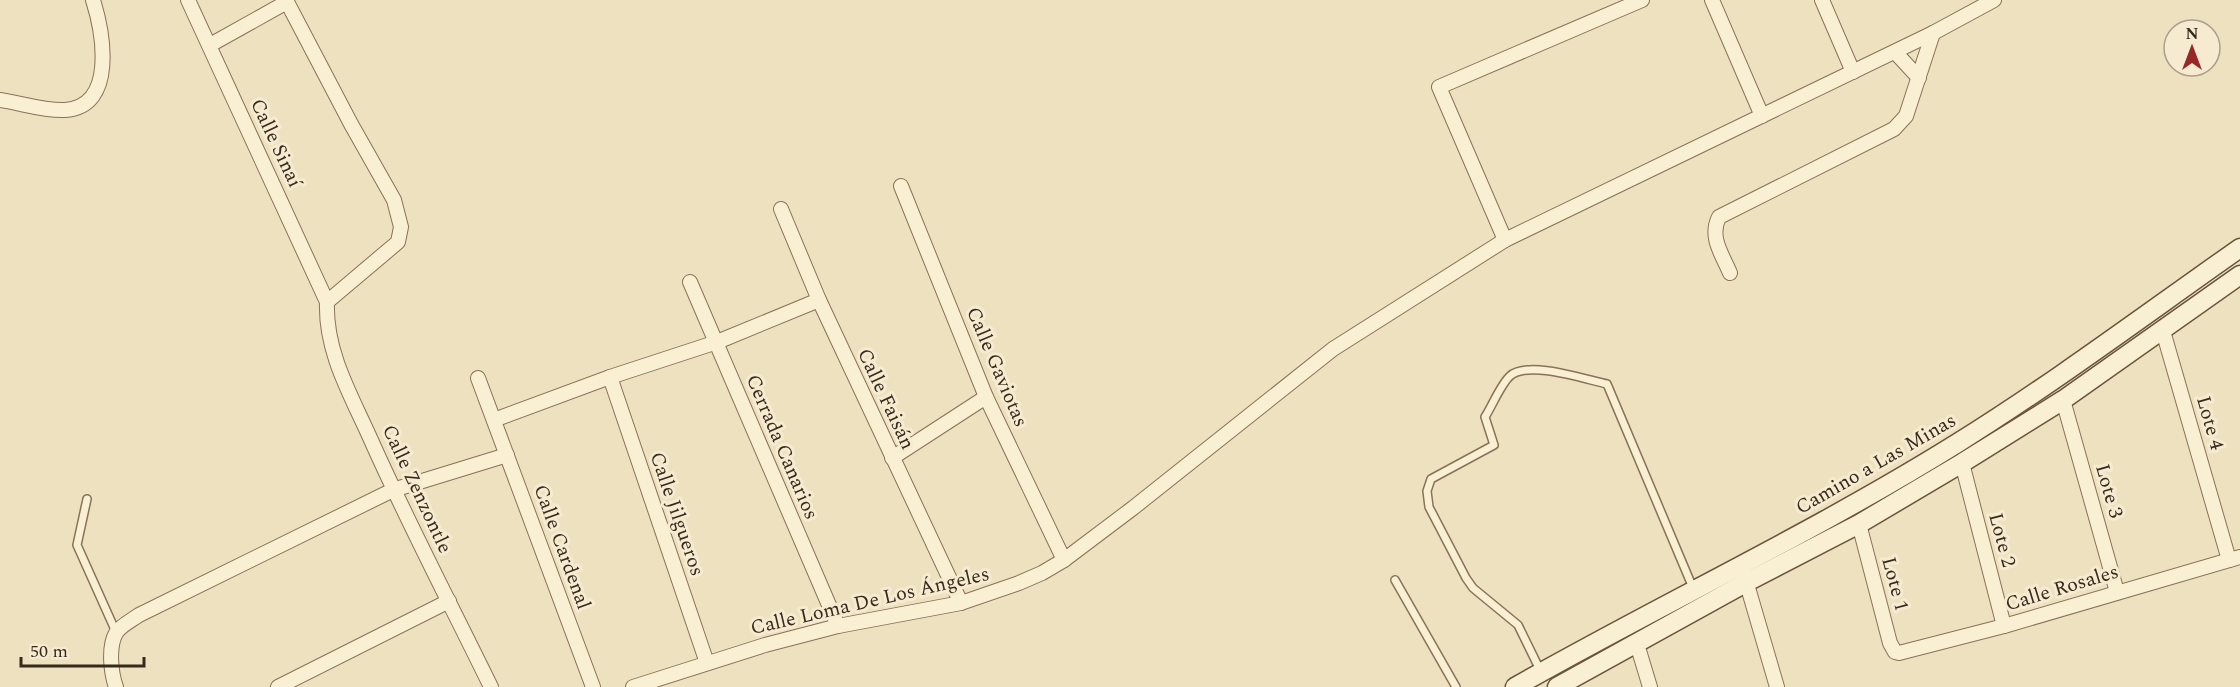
<svg xmlns="http://www.w3.org/2000/svg" width="2240" height="687" font-family="Spectral,serif">
<rect width="100%" height="100%" fill="#eee1c0"/>
<g fill="none" stroke-linecap="round" stroke-linejoin="round">
<!-- lane casing -->
<g stroke="#887258" stroke-width="10">
<g id="lane">
<path d="M87,499L77,545L116,632"/>
<path d="M1395,580L1456,687"/>
<path d="M1541,672L1518,625L1473,588L1466,578L1429,507L1427,491L1431,479L1494,445L1485,417C1492,406 1501,384 1510,376C1528,360 1584,379 1607,384L1693,588"/>
</g>
</g>
<!-- street casing -->
<g stroke="#887258" stroke-width="16">
<g id="street">
<path d="M188,0L327,302C325,352 351,395 371,440C408,523 451,605 491,687"/>
<path d="M286,0L351,124L394,200L401,227L398,242L327,302"/>
<path d="M1712,0L1762,116"/>
<path d="M1822,0L1853,72"/>
<path d="M210,45L287,2"/>
<path d="M1895,52L1919,78"/>
<path d="M0,100C21,103 44,111 65,110C117,107 103,32 93,0"/>
<path d="M901,186L986,397L1064,560"/>
<path d="M781,209L819,300L961,603"/>
<path d="M1505,240L1439,87L1642,0"/>
<path d="M1730,273C1722,254 1709,237 1719,217L1894,129L1906,116L1933,33"/>
<path d="M690,282L838,626"/>
<path d="M2163,331L2229,560"/>
<path d="M610,377L707,663"/>
<path d="M478,378L593,687"/>
<path d="M2063,400L2117,592"/>
<path d="M494,420L610,377L717,342L819,300"/>
<path d="M892,458L986,397"/>
<path d="M1962,463L2004,626"/>
<path d="M1859,524L1890,643L1895,652L1899,653L2004,626L2240,557"/>
<path d="M1744,574L1777,687"/>
<path d="M1637,644L1650,687"/>
<path d="M116,687C111,673 108,647 116,633C120,626 132,620 139,615L393,490L507,455"/>
<path d="M278,687L449,601"/>
<path d="M633,687L765,645L838,626L961,603L1019,583L1042,573L1064,560L1133,508L1333,349L1505,240L1933,33L1994,0"/>
</g>
</g>
<!-- secondary casing -->
<g stroke="#69533b" stroke-width="21">
<g id="secondary">
<path d="M1515,687C1661,604 1813,533 1956,444C2054,383 2146,314 2240,248"/>
<path d="M1557,687L1747,582L1859,524L1962,463L2063,400L2240,275"/>
</g>
</g>
<!-- lane -->
<use href="#lane" stroke="#f9efd3" stroke-width="7"/>
<!-- street -->
<use href="#street" stroke="#f9efd3" stroke-width="14"/>
<!-- secondary -->
<use href="#secondary" stroke="#f9efd3" stroke-width="18"/>
</g>
<g text-anchor="middle" dominant-baseline="central" stroke-width="6" stroke-linejoin="round" paint-order="stroke">
<!-- street labels -->
<g font-size="20" fill="#372a1c" stroke="#f6ebd0">
<text transform="translate(276 143) rotate(65)">Calle Sinaí</text>
<text transform="translate(997 367) rotate(67)">Calle Gaviotas</text>
<text transform="translate(886 399) rotate(65)">Calle Faisán</text>
<text transform="translate(2210 423) rotate(74)">Lote 4</text>
<text transform="translate(782 447) rotate(67)">Cerrada Canarios</text>
<text transform="translate(1876 464) rotate(-30)">Camino a Las Minas</text>
<text transform="translate(417 489) rotate(65)">Calle Zenzontle</text>
<text transform="translate(2109 491) rotate(74)">Lote 3</text>
<text transform="translate(677 514) rotate(71)">Calle Jilgueros</text>
<text transform="translate(2002 540) rotate(75)">Lote 2</text>
<text transform="translate(562 547) rotate(70)">Calle Cardenal</text>
<text transform="translate(1895 584) rotate(75)">Lote 1</text>
<text transform="translate(2062 588) rotate(-17)">Calle Rosales</text>
<text transform="translate(870 601) rotate(-13)">Calle Loma De Los Ángeles</text>
</g>
</g>
<!-- north arrow -->
<g transform="translate(2192 48)"><circle r="28" fill="#f6ebd0" stroke="#aa9e88" stroke-width="1.5"/>
<path d="M0-4.5L10 22L0 15L-10 22Z" fill="#982827"/>
<text y="-9" font-size="16" font-weight="bold" text-anchor="middle" fill="#372a1c">N</text>
</g>
<!-- scale -->
<path d="M21 657v9h123v-9" fill="none" stroke="#372a1c" stroke-width="3"/>
<text x="30" y="657" font-size="18" fill="#372a1c" stroke="#f6ebd0" stroke-width="4.5" paint-order="stroke">50 m</text>
</svg>
